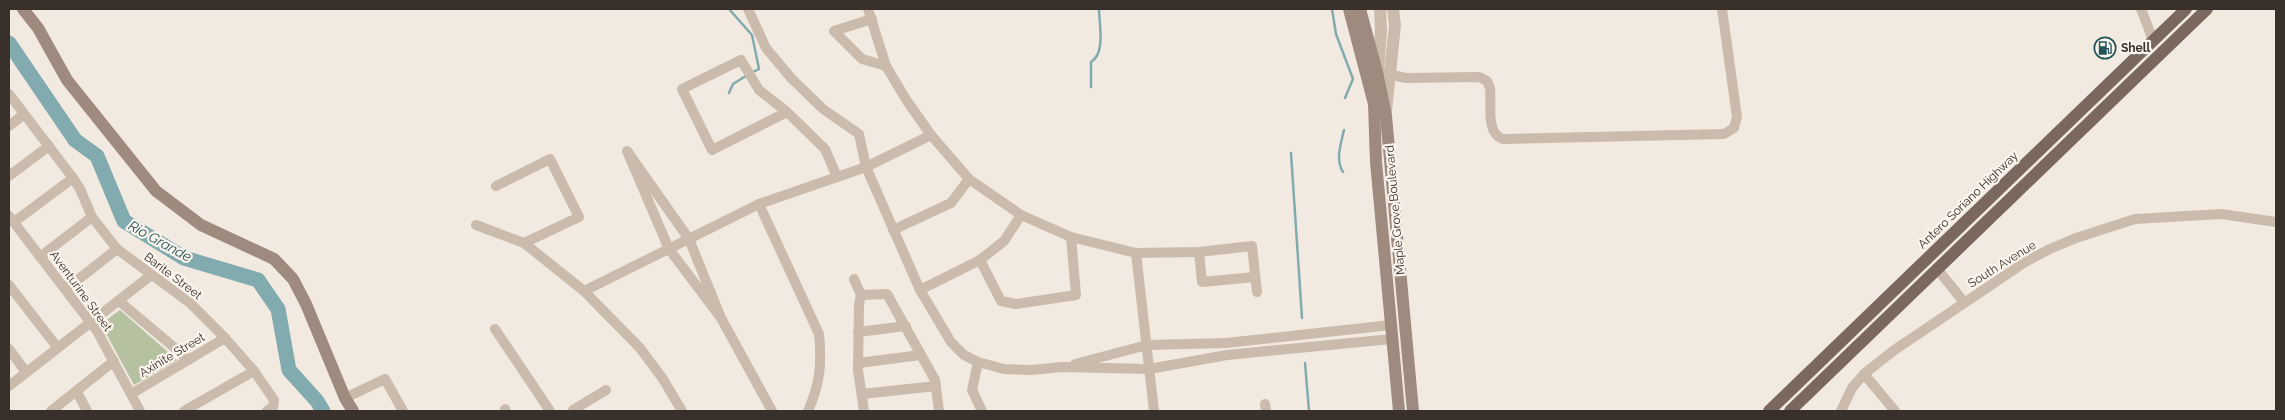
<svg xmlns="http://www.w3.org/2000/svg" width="2285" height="420" font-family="Raleway,sans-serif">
<rect width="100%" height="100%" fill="#f2eae1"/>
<!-- green -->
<path fill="#b5c1a1" d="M120,310L177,360L134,385L101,324Z"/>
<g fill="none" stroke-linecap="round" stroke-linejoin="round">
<!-- stream -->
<g stroke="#81abae" stroke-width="2.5">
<path d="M729,9L752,35L759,69L751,73"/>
<path d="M1332,9L1336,34L1353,79L1345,98"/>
<path d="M1091,87V62C1106,53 1099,23 1099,9"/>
<path d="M729,93L733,84L746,76"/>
<path d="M1291,153L1302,318"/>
<path d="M1343,172C1335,160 1341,143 1344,130"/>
<path d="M1305,363L1309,411"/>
</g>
<!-- river -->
<path stroke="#81abae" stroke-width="15" d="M9,43L75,140L97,156L124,221L184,258L258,280L278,309L289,370L317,401L323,411"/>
<!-- minor -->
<g stroke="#cabbad" stroke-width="10">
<path d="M748,9L766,48L791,78L823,109L859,134L866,167L920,290L951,342L964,355L978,362L1004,369L1031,370L1062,367L1149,369L1227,355L1392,339"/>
<path d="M868,9L886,66L907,101L931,135L969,179L1021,215L1071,237L1136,253L1199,252L1252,246L1257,292"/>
<path d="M2141,9L2153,40"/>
<path d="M872,19L834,31L862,59L886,66"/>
<path d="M1383,73L1406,78L1479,77L1487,81L1490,88C1492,104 1485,133 1503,139L1724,134L1734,128L1737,117L1722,9"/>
<path d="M9,94L73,178L80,189L92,217L117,249L190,303L225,338L254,371L274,400L273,407L267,411"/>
<path d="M787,112L712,150L682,89L741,60L759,90L787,112L825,149L837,177"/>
<path d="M9,126L24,114"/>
<path d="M9,176L49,146"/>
<path d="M496,186L550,159L579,217L524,243"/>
<path d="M759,204L819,334C822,364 820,384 808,411"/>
<path d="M9,216L97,331L140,411"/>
<path d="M14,222L73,178"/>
<path d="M476,225L524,243L584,291L640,348L663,379L682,411"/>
<path d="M893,230L951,203L969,179"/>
<path d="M1199,252L1202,282L1255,277"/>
<path d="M1136,253L1154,411"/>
<path d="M40,257L92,217"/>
<path d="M980,260L1001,301L1016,304L1076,295L1071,237"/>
<path d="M1938,270L1964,302"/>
<path d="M854,279L861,295"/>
<path d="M9,285L57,347"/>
<path d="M66,289L117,249"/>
<path d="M920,290L980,260L1004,241L1021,215"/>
<path d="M584,291L759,204L866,167L931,135"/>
<path d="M119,301L189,360"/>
<path d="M721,318L669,249L627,151L689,239L721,318L772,411"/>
<path d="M495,329L550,411"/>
<path d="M858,332L906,326"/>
<path d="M9,349L26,372"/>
<path d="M978,362L972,390L982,411"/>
<path d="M858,363L921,355"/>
<path d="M1075,364L1147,345L1226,343L1391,325"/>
<path d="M1864,374L1895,411"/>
<path d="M9,386L150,276"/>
<path d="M77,392L87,411"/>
<path d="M131,394L225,338"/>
<path d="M862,394L936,386"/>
<path d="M345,398L385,379L403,411"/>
<path d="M1265,404L1266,411"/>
<path d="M505,409L506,411"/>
<path d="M573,410L606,390"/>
<path d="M51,411L114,361"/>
<path d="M184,411L254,371"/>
<path d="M864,411L858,370L859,304L861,295L887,294L935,380L939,411"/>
<path d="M1841,411L1852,388L1864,374L1893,351L2025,262L2050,249L2076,238L2135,219L2221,214L2276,222"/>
</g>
<!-- tertiary -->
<g stroke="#cabbad" stroke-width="12">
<path d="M1378,71L1381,31L1380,9"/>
<path d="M1386,111L1395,25L1393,9"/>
</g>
<!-- secondary -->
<g stroke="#9e8a7e" stroke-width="12">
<path d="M23,9L38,28L67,80L156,191L201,225L274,259L293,279L306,304L345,398L353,411"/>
<path d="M1349,9L1374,104L1376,162L1399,411"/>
<path d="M1360,9L1377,72L1386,116L1413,411"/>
</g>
<!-- primary -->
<g stroke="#7a675d" stroke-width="12">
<path d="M1769,411L2186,9"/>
<path d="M1790,411L2207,9"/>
</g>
</g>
<!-- icons -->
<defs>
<g id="fuel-ring" transform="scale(1.125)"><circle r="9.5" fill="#faf4ed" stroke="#225458" stroke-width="1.5"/><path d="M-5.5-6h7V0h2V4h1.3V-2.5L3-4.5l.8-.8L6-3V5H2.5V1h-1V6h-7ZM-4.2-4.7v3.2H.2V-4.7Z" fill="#225458"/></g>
</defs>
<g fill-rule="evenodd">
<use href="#fuel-ring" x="2105" y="48"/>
</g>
<g text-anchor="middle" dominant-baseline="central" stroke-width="4.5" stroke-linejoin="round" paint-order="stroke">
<!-- poi labels -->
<g font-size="12" font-weight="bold" fill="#39302b" stroke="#faf4ed" text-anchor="start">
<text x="2121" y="48">Shell</text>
</g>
<!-- street labels -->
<g font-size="12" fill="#39302b" stroke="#faf4ed">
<text transform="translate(1968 200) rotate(-44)">Antero Soriano Highway</text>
<text transform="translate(1395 210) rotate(-95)">Maple Grove Boulevard</text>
<text transform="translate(2002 264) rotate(-32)">South Avenue</text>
<text transform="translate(173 276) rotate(37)">Barite Street</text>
<text transform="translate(81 291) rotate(54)">Aventurine Street</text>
<text transform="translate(172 355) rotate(-31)">Axinite Street</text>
</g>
<!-- water labels -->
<g font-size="14" font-style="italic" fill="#225458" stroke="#faf4ed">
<text transform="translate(160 241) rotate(29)">Rio Grande</text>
</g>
</g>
<!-- border -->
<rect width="2285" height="420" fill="none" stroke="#39302b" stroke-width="20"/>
</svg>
